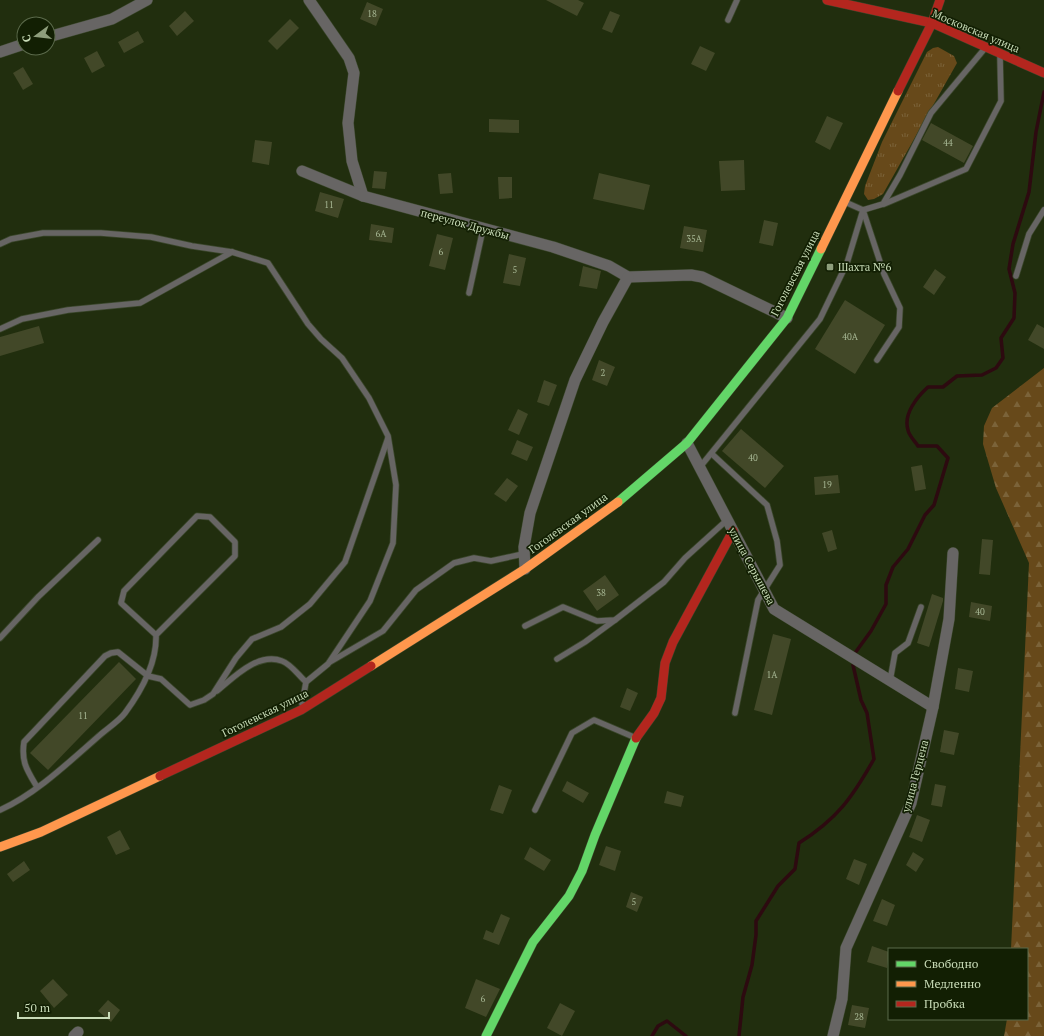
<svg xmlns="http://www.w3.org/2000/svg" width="1044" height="1036" font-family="'PT Serif',serif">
<defs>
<pattern id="grass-tufts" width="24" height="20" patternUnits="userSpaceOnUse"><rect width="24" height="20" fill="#67491a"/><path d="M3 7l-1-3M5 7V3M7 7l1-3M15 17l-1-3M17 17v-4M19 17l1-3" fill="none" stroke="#7b6339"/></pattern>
<pattern id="forest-firs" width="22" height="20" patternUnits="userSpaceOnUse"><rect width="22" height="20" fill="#67491a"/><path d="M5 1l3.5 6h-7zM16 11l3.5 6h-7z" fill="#7b6339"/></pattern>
</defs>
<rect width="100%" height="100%" fill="#212e0e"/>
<!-- grass -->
<path fill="url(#grass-tufts)" d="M938,47L954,56L957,63L883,194L874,199L868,200L864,194L865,186L882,142L927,52L933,48Z"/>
<!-- forest -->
<path fill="url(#forest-firs)" d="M1044,368V1036H1004L1007,1019H1027V949H1011L1029,563L996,488L983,444L984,426L992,408Z"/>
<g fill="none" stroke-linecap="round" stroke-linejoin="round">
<!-- stream -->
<g stroke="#2d0a10" stroke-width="3.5">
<path d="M855,653L871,631L886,604V585L893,567L908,549L925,515L934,505L948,458L937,446H918C915,441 909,436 908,430C903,414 917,397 928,387H943L957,376L982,375L996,368L1003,358L1001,338L1014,318L1015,293L1009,269L1013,244L1029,192L1036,132L1044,92"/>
<path d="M652,1036L658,1026L667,1021L686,1036"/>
<path d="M739,1036L743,997L752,965L756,935V921L778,886L795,869L799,843C837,819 852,798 874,759L867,713L861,700L853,665"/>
</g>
</g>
<!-- building -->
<g fill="#424828">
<path d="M546,0H578L584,3L577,16Z"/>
<path d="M367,2L383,9L376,26L360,19Z"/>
<path d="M185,11L194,21L177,36L169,26Z"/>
<path d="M610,11L620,15L612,33L602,29Z"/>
<path d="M290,19L299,28L277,50L268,41Z"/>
<path d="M138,31L144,42L124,53L118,42Z"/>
<path d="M700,46L715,53L706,71L691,64Z"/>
<path d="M97,51L105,66L92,73L84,58Z"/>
<path d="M23,67L33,84L23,90L13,73Z"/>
<path d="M827,116L843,123L830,150L815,142Z"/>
<path d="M489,119L519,120V133L489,132Z"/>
<path d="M931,123L973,146L964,163L922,140Z"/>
<path d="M255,140L272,142L269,165L252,162Z"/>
<path d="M744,160L745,190L721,191L719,161Z"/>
<path d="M374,171L387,172L385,189L372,188Z"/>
<path d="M451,173L453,193L440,194L438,174Z"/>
<path d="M599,173L650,185L644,210L593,199Z"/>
<path d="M498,177H512V198L499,199Z"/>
<path d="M320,192L344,199L338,218L315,211Z"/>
<path d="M764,220L778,223L773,246L759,243Z"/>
<path d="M371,224L394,228L392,243L369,240Z"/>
<path d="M684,226L707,230L703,252L680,248Z"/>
<path d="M437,234L453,238L445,270L429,266Z"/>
<path d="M509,254L526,258L520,286L503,283Z"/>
<path d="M583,266L601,271L597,289L579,286Z"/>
<path d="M935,269L946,277L934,295L923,287Z"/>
<path d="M845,300L885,325L855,374L815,349Z"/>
<path d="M1037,324L1044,328V349L1028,340Z"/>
<path d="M39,326L44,343L0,356V337Z"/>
<path d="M599,360L615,367L607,386L592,380Z"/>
<path d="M544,380L557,385L549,406L537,402Z"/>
<path d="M518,409L528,414L519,435L508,430Z"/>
<path d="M741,429L784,466L765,488L722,451Z"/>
<path d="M517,440L533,447L527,461L511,454Z"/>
<path d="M922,465L926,489L915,491L911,467Z"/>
<path d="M838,475L840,493L815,495L814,477Z"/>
<path d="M507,478L518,486L506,502L494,494Z"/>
<path d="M832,530L837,549L828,552L822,533Z"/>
<path d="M982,539L993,540L990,575L979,574Z"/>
<path d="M605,575L619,595L597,611L583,591Z"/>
<path d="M932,594L943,598V601L929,647L917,643Z"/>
<path d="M971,602L992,606L990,621L969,617Z"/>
<path d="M773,634L791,639L772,715L754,710Z"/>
<path d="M119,662L136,679L48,770L30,753Z"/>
<path d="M958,668L973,671L969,692L955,689Z"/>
<path d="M627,688L638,693L630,711L620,707Z"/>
<path d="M944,730L959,733L954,755L940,752Z"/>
<path d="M567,781L589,793L583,803L562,791Z"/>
<path d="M935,784L946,786L942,807L931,805Z"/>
<path d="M499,785L512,790L503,814L490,810Z"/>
<path d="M667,791L684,796L681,807L664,803Z"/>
<path d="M917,815L930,820L922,842L909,837Z"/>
<path d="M120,830L130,849L116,855L107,837Z"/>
<path d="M606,846L621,851L615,871L599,865Z"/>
<path d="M530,847L551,860L544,871L524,859Z"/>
<path d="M913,852L924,859L916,872L906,865Z"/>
<path d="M854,859L867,864L859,885L846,879Z"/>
<path d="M24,861L30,870L13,882L7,874Z"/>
<path d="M631,892L643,897L637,912L626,907Z"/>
<path d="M882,899L895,905L887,926L873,921Z"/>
<path d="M501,914L510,918L499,945L483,939L486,930L493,933Z"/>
<path d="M872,946L889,952L887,968L867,962Z"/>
<path d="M53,979L68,995L54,1008L40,991Z"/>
<path d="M476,979L500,989L486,1017L465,1008Z"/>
<path d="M108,1000L120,1010L111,1022L98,1011Z"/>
<path d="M560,1003L575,1011L562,1036L547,1028Z"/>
<path d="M852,1005L869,1008L865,1028L848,1025Z"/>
</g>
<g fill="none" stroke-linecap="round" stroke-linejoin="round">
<!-- lane casing -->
<g stroke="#3b472c" stroke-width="7">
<g id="lane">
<path d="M728,20L737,0"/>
<path d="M845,202L863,210L883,204L900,175L931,113L986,47"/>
<path d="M884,204L966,169L1001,101L1000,56"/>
<path d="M863,210L884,274L900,308L899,327L877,360"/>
<path d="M0,244L11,239L43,233H101L151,237L192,246L232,252L268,263L308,324L321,339L342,358L369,398L388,436L396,485L393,543L370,601L328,664L306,682L302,704"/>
<path d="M1016,276L1029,234L1044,210"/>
<path d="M469,293L483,229"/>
<path d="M0,329L22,319L68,310L140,303L232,252"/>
<path d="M712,454L767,505L777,541L780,565L758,600L735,713"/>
<path d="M700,467L820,319L847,263L863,210"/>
<path d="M525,626L563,607L597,621L615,620L664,582L685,558L727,520"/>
<path d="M0,638L38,597L98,540"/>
<path d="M557,659L585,642L615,620"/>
<path d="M330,662L383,631L416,590L454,563L474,558L491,561L523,554"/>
<path d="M890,681L895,653L908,643L921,607"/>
<path d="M217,691C234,677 258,652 282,661C291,664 299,676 306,682"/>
<path d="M37,787C27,770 21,762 24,742L105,656L111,653L118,652L148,676L161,679L190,705L204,700L213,694L236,658L252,639L281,627L310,604L345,562L388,438"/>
<path d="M0,810C36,794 70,761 100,735C108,728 119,721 125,713C142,690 157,663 156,635L235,556V542L210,517L197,516L124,591L121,603L156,635"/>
<path d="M535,810L572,733L594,720L636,738"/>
</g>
</g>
<!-- street casing -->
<g stroke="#3b472c" stroke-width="12">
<g id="street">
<path d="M309,0L349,58L354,73L348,123L352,161L363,196"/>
<path d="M48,37L112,19L147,0"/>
<path d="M0,52L24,44"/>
<path d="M302,171L363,196L553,247L609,266L628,277L691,275L702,277L787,318"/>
<path d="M687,443L774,609L933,707"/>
<path d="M525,569L524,547L530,513L575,380L603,322L628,277"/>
<path d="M74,1036L78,1032"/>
<path d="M833,1036L842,999L846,948L911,803L933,707L949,619L953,553"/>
</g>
</g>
<!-- fast casing -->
<g stroke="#3b472c" stroke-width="10">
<g id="fast">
<path d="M618,502L687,443L787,318L821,249"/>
<path d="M486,1036L533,942L569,896L582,871L595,835L636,738"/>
</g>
</g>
<!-- slow casing -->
<g stroke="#3b472c" stroke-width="10">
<g id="slow">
<path d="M821,249L898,91"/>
<path d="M371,666L525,569L618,502"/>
<path d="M0,847L41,832L160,776"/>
</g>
</g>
<!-- jam casing -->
<g stroke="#3b472c" stroke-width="10">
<g id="jam">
<path d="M827,0L932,23L1044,73"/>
<path d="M898,91L932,23L940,0"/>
<path d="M636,738L654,713L661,698L665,663L673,642L733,531"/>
<path d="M160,776L301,710L371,666"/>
</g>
</g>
<!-- lane -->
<use href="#lane" stroke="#676564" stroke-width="5.5"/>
<!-- street -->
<use href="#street" stroke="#676564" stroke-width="11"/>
<!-- fast -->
<use href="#fast" stroke="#63d668" stroke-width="9"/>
<!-- slow -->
<use href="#slow" stroke="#ff974d" stroke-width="9"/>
<!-- jam -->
<use href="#jam" stroke="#b3261e" stroke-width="9"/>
</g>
<!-- markers -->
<rect fill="#8e9e7c" stroke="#121f03" stroke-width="1.5" x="826" y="263" width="8" height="8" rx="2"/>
<g text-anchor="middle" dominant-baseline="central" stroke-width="3.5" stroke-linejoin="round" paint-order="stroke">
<!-- number labels -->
<g font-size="9" fill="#a6b693">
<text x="372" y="14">18</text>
<text x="948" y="143">44</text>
<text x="329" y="205">11</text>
<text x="381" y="234">6А</text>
<text x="694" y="239">35А</text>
<text x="441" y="252">6</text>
<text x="515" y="270">5</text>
<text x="850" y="337">40А</text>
<text x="603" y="373">2</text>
<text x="753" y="458">40</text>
<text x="827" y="485">19</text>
<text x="601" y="593">38</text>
<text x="980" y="612">40</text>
<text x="772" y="675">1А</text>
<text x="83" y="716">11</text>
<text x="634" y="902">5</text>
<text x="483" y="999">6</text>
<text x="859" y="1017">28</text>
</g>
<!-- street labels -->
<g font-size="11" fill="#c8dbb7" stroke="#121f03">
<text transform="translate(976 31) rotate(23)">Московская улица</text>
<text transform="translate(465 224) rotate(15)">переулок Дружбы</text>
<text transform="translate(795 273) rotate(-63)">Гоголевская улица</text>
<text transform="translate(568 523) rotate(-36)">Гоголевская улица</text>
<text transform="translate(752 566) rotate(62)">улица Серышева</text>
<text transform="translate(265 713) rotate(-26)">Гоголевская улица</text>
<text transform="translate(915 776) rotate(-75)">улица Герцена</text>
</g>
<!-- poi labels -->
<g font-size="11" fill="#c8dbb7" stroke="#121f03" text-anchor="start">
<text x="838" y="267">Шахта №6</text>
</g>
</g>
<!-- legend -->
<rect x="888" y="948" width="140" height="72" fill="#121f03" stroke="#5b6a4b"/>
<rect x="896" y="961" width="20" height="6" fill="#63d668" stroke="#5b6a4b"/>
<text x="924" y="968" font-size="12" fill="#c8dbb7">Свободно</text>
<rect x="896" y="981" width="20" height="6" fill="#ff974d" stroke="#5b6a4b"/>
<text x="924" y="988" font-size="12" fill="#c8dbb7">Медленно</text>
<rect x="896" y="1001" width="20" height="6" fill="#b3261e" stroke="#5b6a4b"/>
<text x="924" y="1008" font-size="12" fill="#c8dbb7">Пробка</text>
<!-- north arrow -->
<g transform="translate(36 36) rotate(255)"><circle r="19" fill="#121f03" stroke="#5b6a4b"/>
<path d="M0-3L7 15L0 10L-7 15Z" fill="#8e9e7c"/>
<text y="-6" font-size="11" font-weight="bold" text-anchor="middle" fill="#c8dbb7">С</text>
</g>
<!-- scale -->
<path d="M18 1012v6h91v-6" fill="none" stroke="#c8dbb7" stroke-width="2"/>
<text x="24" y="1012" font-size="12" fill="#c8dbb7" stroke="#121f03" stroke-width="3" paint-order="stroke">50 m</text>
</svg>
